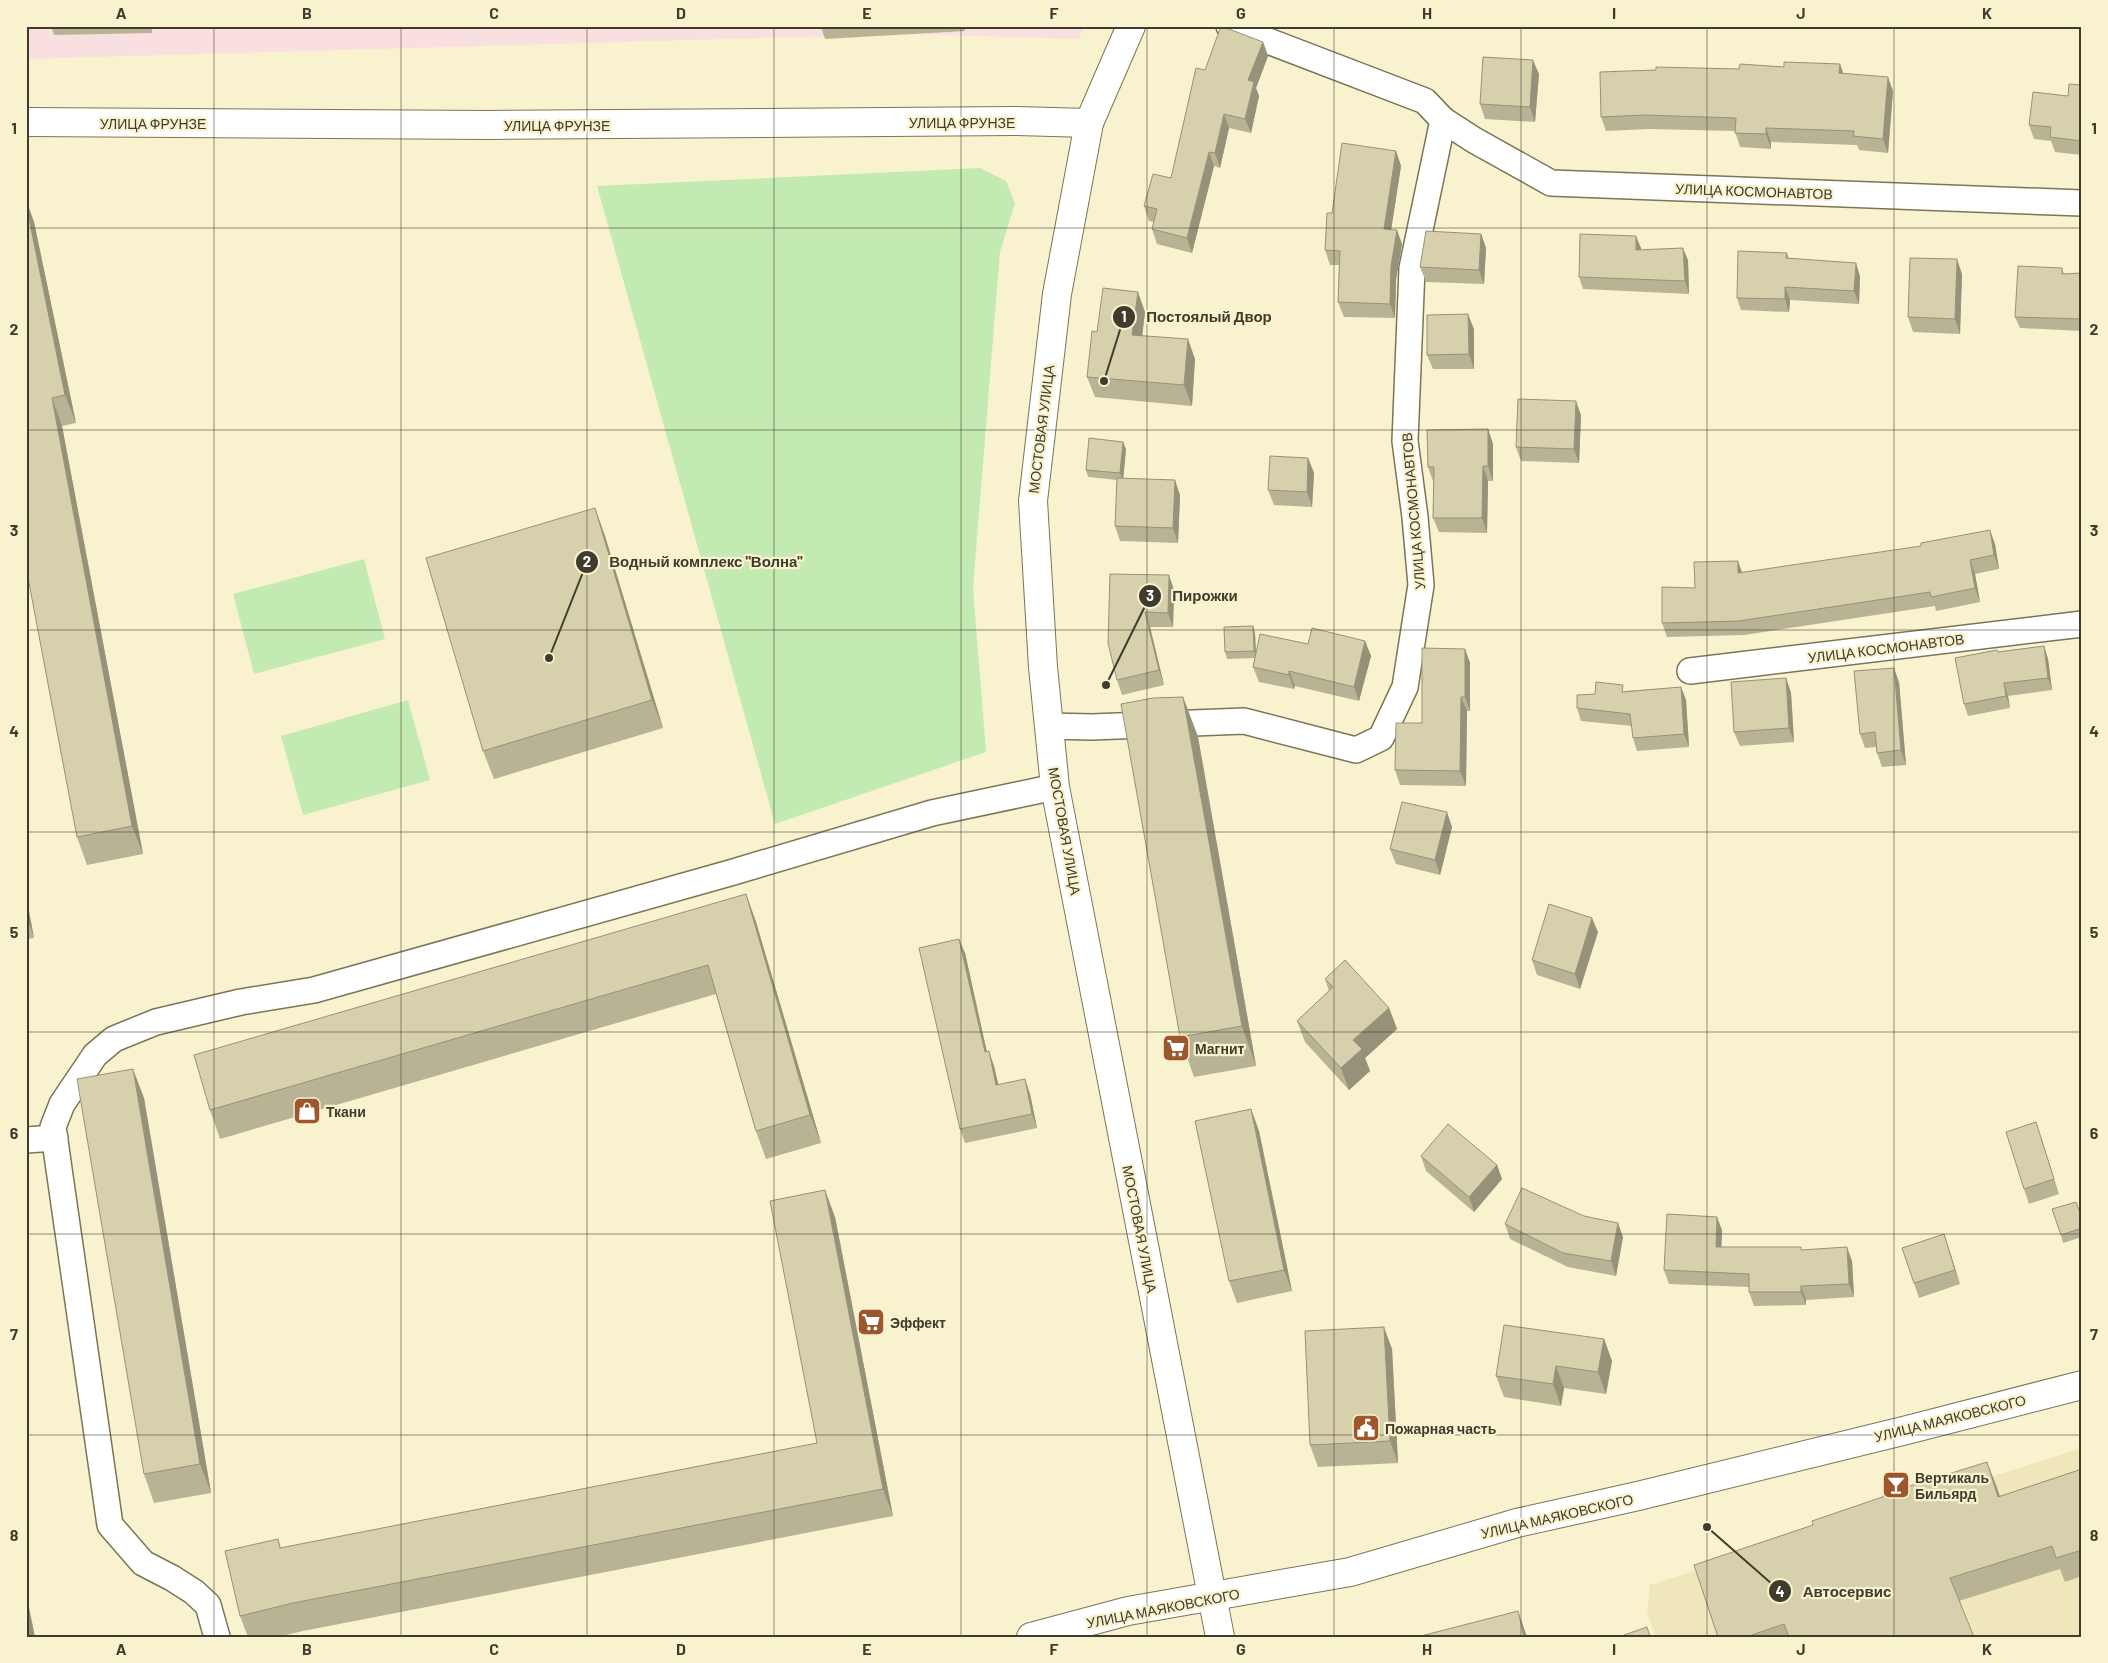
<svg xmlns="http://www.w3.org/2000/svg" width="2108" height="1663" font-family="Barlow,sans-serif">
<rect width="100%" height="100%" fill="#f9f2ce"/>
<!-- built -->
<path fill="#efe6bb" d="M2082,1448V1637H1655L1647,1611L1650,1585Z"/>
<!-- industrial -->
<path fill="#fadfe1" d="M26,26H1084L1079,39L907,34L26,59Z"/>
<!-- green -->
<g fill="#c3ebb1">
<path d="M980,168L1006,181L1015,203L1000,252L973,588L986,752L775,824L597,186Z"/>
<path d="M364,559L385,639L254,674L233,594Z"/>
<path d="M408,700L430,780L303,815L281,736Z"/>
</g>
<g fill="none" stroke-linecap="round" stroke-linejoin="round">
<!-- street casing -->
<g stroke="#7c7555" stroke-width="28">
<g id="street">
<path d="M1229,26L1425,101L1443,120L1474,140L1551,183L2082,203"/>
<path d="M1690,671L2082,624"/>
<path d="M1048,726L1092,727L1244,721L1356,750L1381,738L1405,687L1421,585L1415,517L1405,441L1412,268L1443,120"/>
<path d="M26,1140L55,1138"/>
<path d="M217,1637L208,1605L194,1592L172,1578L143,1563L110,1525L53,1127L62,1104L95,1055L114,1039L156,1022L241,1002L314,990L730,873L932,813L1055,787"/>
</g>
</g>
<!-- secondary casing -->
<g stroke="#7c7555" stroke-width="30">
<g id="secondary">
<path d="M1131,26L1089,123L1057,294L1033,501L1043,667L1055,787L1220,1637"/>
<path d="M26,122L490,125L1014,121L1089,123"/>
<path d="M1031,1637L1128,1611L1350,1572L1517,1523L1638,1496L1907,1430L2082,1385"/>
</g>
</g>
<!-- street -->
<use href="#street" stroke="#fff" stroke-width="25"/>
<!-- secondary -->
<use href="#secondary" stroke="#fff" stroke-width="28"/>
</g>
<!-- wall -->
<g fill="#b9b395">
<path d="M51,26H152V33L54,35Z"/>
<path d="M821,26H965V31L825,39Z"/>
<path d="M1263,42L1268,56L1256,88L1259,96L1251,133L1229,128L1220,168L1214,166L1192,253L1157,244L1152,229L1154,222L1149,221L1144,206L1171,178L1205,70Z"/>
<path d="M1539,74L1535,122L1485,119L1480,104Z"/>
<path d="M1843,74L1893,91L1888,153L1859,150L1857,145L1771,142V149L1740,147L1735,131L1649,129L1606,131L1601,117Z"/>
<path d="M2082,85V155L2055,152L2051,141L2034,139L2029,125L2068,96Z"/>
<path d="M1396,151L1401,166L1391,229L1402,244L1396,280L1395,318L1344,317L1338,302L1339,265H1330L1325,250L1332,213Z"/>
<path d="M34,222L76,423L62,426L143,854L87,865L77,837Z"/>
<path d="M1481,234L1486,248L1484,284L1426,282L1420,267Z"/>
<path d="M1641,248V250L1688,260L1689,294L1583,289L1579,277Z"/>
<path d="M1787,253L1789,258L1860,276L1859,304L1790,300L1789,312L1741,310L1737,298Z"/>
<path d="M2062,268L2064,274L2082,273V331L2020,328L2015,317Z"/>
<path d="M1962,274L1960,334L1913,332L1908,317Z"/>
<path d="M1145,312L1142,335L1195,359L1192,406L1095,397L1087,377L1097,332Z"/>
<path d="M1474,329V369H1433L1427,355Z"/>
<path d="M1581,415L1579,463L1521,461L1516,447Z"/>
<path d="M1488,429L1493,444V481H1488L1487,533L1439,532L1433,518L1434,481H1433L1428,467Z"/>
<path d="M1126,449L1123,478L1180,495L1178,543L1120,541L1115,526L1117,480L1088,477L1086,470Z"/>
<path d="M1308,458L1314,473L1312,507L1274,505L1268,490Z"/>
<path d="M595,508L605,536L663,728L494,779L483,751Z"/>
<path d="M1995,544L1999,569L1975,574L1980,602L1936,611L1935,606L1744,635L1667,637L1662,623L1742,572Z"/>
<path d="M1110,574L1174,590L1173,627H1150L1164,685L1122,695L1117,680Z"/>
<path d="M1253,626L1255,633L1256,654L1308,644L1365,641L1371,656L1359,701L1295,686L1294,689L1259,682L1253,667L1255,658L1227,659L1225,652Z"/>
<path d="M2044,646L2048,659L2052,690L2008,696L2010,708L1968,716L1964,704L1998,652Z"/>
<path d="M1465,649L1470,663V711H1467L1466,786L1400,785L1395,770Z"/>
<path d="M1786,678L1791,693L1794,742L1740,746L1734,732Z"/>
<path d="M1899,682L1906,765L1882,767L1877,753L1876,747L1865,748L1860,734Z"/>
<path d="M1681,687L1686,700L1689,747L1637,751L1633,738L1632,726L1581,721L1577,708L1625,691Z"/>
<path d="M1183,697L1198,737L1256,1066L1194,1077L1180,1037Z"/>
<path d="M1452,827L1440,875L1396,864L1390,849Z"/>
<path d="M746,894L756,922L821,1143L766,1159L756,1131L716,994L220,1139L210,1110Z"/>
<path d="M26,900L28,906L34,938L26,939Z"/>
<path d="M1598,932L1580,989L1537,975L1532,960Z"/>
<path d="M965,953L987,1052L994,1066L998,1085L1025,1079L1030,1094L1037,1128L965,1143L960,1129Z"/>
<path d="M1325,979L1389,1008L1397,1029L1365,1058L1370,1071L1349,1090L1305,1042L1297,1021L1329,991Z"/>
<path d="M144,1098L211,1493L154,1503L144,1474Z"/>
<path d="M1251,1109L1259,1131L1292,1291L1237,1303L1229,1281Z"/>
<path d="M2041,1137L2059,1194L2029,1204L2024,1189Z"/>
<path d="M1421,1156L1497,1165L1502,1179L1474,1212L1426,1171Z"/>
<path d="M835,1217L893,1516L303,1631L277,1637H248L240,1616L278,1539L281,1548L817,1443Z"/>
<path d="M2082,1217V1237L2063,1243L2061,1235Z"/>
<path d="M1505,1224L1623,1237L1616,1276L1568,1267L1510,1239Z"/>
<path d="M1722,1230L1721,1247L1802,1250L1852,1261L1854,1297L1806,1300V1305L1754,1306L1749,1292V1287L1669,1284L1664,1270Z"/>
<path d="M1944,1234L1960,1284L1919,1298L1914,1283Z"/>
<path d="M1604,1339L1612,1361L1606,1394L1564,1388L1561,1406L1504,1397L1496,1376Z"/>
<path d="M1392,1349L1398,1463L1318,1467L1310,1445Z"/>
<path d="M2082,1469V1576L2065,1582L2060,1569L1959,1601L1974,1637H1718L1996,1485L2000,1496Z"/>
</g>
<!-- shaded-wall -->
<g fill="#969279">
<path d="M1263,42L1268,56L1256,88L1259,96L1251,133L1245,119L1248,80Z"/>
<path d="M1533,60L1539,74L1535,122L1530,107Z"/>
<path d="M1840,64L1845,78L1839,73Z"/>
<path d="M1888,77L1893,91L1888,153L1883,139Z"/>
<path d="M1224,114L1229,128L1220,168L1215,153Z"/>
<path d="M1766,128L1771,142V149L1766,134Z"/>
<path d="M1396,151L1401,166L1389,244L1384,229Z"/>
<path d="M1209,152L1214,166L1192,253L1187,238Z"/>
<path d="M26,199L34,222L76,423L65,395L26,204Z"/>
<path d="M1397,230L1402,244L1396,280L1395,318L1390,304L1391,266Z"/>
<path d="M1481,234L1486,248L1484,284L1479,270Z"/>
<path d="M1636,236L1641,248L1640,262L1636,250Z"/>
<path d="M1683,248L1688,260L1689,294L1685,281Z"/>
<path d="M1957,259L1962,274L1960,334L1955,319Z"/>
<path d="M1856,263L1860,276L1859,304L1854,291Z"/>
<path d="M1785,287L1790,300L1789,312L1785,299Z"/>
<path d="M1138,292L1145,312L1140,355L1132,335Z"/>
<path d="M1468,314L1474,329V369L1469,354Z"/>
<path d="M1188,339L1195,359L1192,406L1184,385Z"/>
<path d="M52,398L62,426L143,854L132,826Z"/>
<path d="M1576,401L1581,415L1579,463L1574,449Z"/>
<path d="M1488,429L1493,444V481L1488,466Z"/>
<path d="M1123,442L1126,449L1123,481L1120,473Z"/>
<path d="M1308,458L1314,473L1312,507L1307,492Z"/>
<path d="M1483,466L1488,481L1487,533L1482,518Z"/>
<path d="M1175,480L1180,495L1178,543L1173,528Z"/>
<path d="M595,508L605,536L663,728L652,700Z"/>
<path d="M1990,530L1995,544L1999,569L1994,555Z"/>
<path d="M1970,560L1975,574L1980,602L1975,588Z"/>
<path d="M1738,561L1743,575L1738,573Z"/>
<path d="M1169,575L1174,590L1173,627L1168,613Z"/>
<path d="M1145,612L1150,627L1164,685L1159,670Z"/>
<path d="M1253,626L1255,633L1256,658L1254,651Z"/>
<path d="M1365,641L1371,656L1359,701L1354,687Z"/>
<path d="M2044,646L2048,659L2052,690L2048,678Z"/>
<path d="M1465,649L1470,663V711L1465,697Z"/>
<path d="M1894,668L1899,682L1906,765L1901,750Z"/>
<path d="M1289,671L1295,686L1294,689L1289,675Z"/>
<path d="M1786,678L1791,693L1794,742L1789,728Z"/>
<path d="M2004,683L2008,696L2010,708L2006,696Z"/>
<path d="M1681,687L1686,700L1689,747L1684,734Z"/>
<path d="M1183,697L1198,737L1256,1066L1242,1026Z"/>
<path d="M1461,697L1467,711L1466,786L1460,771Z"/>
<path d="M1447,812L1452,827L1440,875L1435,860Z"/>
<path d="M746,894L756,922L821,1143L810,1115Z"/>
<path d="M26,900L28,906L34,938L29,923L26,910Z"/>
<path d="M1592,918L1598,932L1580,989L1575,974Z"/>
<path d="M959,939L965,953L990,1067L985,1052Z"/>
<path d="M1389,1008L1397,1029L1365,1058L1370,1071L1349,1090L1341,1068L1353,1040Z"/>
<path d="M989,1051L994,1066L1002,1100L996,1085Z"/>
<path d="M133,1069L144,1098L211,1493L200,1464Z"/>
<path d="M1025,1079L1030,1094L1037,1128L1032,1114Z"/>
<path d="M1251,1109L1259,1131L1292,1291L1284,1270Z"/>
<path d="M1497,1165L1502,1179L1474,1212L1469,1197Z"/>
<path d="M825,1190L835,1217L893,1516L883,1489Z"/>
<path d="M1717,1217L1722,1230L1721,1261L1716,1247Z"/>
<path d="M1618,1223L1623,1237L1616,1276L1611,1261Z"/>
<path d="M1944,1234L1949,1249L1960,1284L1955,1270Z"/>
<path d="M1847,1247L1852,1261L1854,1297L1849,1284Z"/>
<path d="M1801,1286L1806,1300V1305L1801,1292Z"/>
<path d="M1384,1327L1392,1349L1398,1463L1390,1441Z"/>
<path d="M1604,1339L1612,1361L1606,1394L1598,1372Z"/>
<path d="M1556,1366L1564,1388L1561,1406L1553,1384Z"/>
<path d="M1987,1462L1996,1485L2007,1520L1998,1497Z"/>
<path d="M26,1592L35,1637H30L26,1618Z"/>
<path d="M1518,1611L1527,1637H1524Z"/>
</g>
<!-- building -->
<g fill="#d7d0ad" stroke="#969279">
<path d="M1221,26L1263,42L1248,80L1254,82L1245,119L1224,114L1215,153L1209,152L1187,238L1152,229L1157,209L1144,206L1153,174L1171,178L1196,68L1205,70Z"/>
<path d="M1483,57L1533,60L1530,107L1480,104Z"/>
<path d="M1784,62L1840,64L1839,73L1888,77L1883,139L1853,136L1854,131L1766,128V134L1735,133L1736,118L1644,115L1601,117L1600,72L1656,70V67L1739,69L1740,64L1784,67Z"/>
<path d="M2069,84L2082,85V141L2050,137L2051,127L2029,125L2033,92L2068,96Z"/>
<path d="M1342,143L1396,151L1384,229L1397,230L1391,266L1390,304L1338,302L1340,251L1325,250L1327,213H1332Z"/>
<path d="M26,204L65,395L52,398L132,826L77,837L26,567Z"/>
<path d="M1426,231L1481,234L1479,270L1420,267Z"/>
<path d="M1580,234L1636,236V250L1683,248L1685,281L1579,277Z"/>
<path d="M1738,251L1787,253L1786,258L1856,263L1854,291L1785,287V299L1737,298Z"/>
<path d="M1910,258L1957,259L1955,319L1908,317Z"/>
<path d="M2018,266L2062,268V274L2082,273V319L2015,317Z"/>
<path d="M1103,288L1138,292L1132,335L1188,339L1184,385L1087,377L1092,331L1097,332Z"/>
<path d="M1468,314L1469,354L1427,355V315Z"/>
<path d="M1518,399L1576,401L1574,449L1516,447Z"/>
<path d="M1488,429V466H1483L1482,518H1433L1434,467H1428L1427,430Z"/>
<path d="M1089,438L1123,442L1120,473L1086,470Z"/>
<path d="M1270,456L1308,458L1307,492L1268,490Z"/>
<path d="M1117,478L1175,480L1173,528L1115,526Z"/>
<path d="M595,508L652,700L483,751L426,558Z"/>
<path d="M1990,530L1994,555L1970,560L1975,588L1931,597L1930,592L1739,621L1662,623V587L1695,588L1694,562L1738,561V573L1921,546V543Z"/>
<path d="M1110,574L1169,575L1168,613L1145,612L1159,670L1117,680L1108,643Z"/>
<path d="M1253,626L1254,651L1225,652L1224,627Z"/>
<path d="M1312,628L1365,641L1354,687L1289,671V675L1253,667L1260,634L1308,644Z"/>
<path d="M2044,646L2048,678L2004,683L2006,696L1964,704L1955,658L1997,650L1998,652Z"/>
<path d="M1422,648L1465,649V697H1461L1460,771L1395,770L1396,723H1422Z"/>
<path d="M1894,668L1901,750L1877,753L1875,732L1860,734L1854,671Z"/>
<path d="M1786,678L1789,728L1734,732L1731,682Z"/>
<path d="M1596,682L1623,685L1622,692L1681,687L1684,734L1633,738L1630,714L1577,708V695L1595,694Z"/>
<path d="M1183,697L1242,1026L1180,1037L1121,704L1153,698Z"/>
<path d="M1402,802L1447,812L1435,860L1390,849Z"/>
<path d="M746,894L810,1115L756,1131L708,965L210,1110L194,1055Z"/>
<path d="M1549,904L1592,918L1575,974L1532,960Z"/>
<path d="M26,910L29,923L26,924Z"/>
<path d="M959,939L985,1052L989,1051L996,1085L1025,1079L1032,1114L960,1129L919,948Z"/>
<path d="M1345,960L1389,1008L1353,1040L1362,1049L1341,1068L1297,1021L1333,987L1325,979Z"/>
<path d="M133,1069L200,1464L144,1474L77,1079Z"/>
<path d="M1251,1109L1284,1270L1229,1281L1195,1121Z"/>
<path d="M2036,1122L2054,1179L2024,1189L2006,1132Z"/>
<path d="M1448,1124L1497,1165L1469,1197L1421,1156Z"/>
<path d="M1522,1188L1584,1216L1618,1223L1611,1261L1563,1253L1505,1224Z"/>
<path d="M825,1190L883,1489L293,1603L240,1616L225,1551L278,1539L280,1548L817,1443L770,1201Z"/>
<path d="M2076,1202L2082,1218V1228L2061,1235L2052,1209Z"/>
<path d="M1667,1214L1717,1217L1716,1247H1801V1250L1847,1247L1849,1284L1801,1286V1292H1749V1274L1664,1270Z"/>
<path d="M1944,1234L1955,1270L1914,1283L1902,1248Z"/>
<path d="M1504,1325L1604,1339L1598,1372L1556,1366L1553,1384L1496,1376Z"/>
<path d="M1384,1327L1390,1441L1310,1445L1305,1331Z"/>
<path d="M1987,1462L1998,1497L2082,1469V1550L2056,1558L2052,1546L1950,1578L1974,1637H1936L1935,1636L1933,1637H1789L1784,1624L1746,1637H1718L1694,1565L1813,1525L1812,1521L1897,1492V1490Z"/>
<path d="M1518,1611L1524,1637H1417Z"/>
<path d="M26,1618L30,1637H26Z"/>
<path d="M1647,1627L1650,1637H1625L1624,1635Z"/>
</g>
<!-- grid -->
<path fill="none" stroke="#3f3c2e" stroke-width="1" stroke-opacity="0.55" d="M214,26V1637M401,26V1637M587,26V1637M774,26V1637M961,26V1637M1147,26V1637M1334,26V1637M1521,26V1637M1707,26V1637M1894,26V1637M26,228H2082M26,430H2082M26,630H2082M26,832H2082M26,1032H2082M26,1234H2082M26,1435H2082"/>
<!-- icons -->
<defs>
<g id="supermarket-square" transform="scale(1.4375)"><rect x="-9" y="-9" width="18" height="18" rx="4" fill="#9c572c" stroke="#f9f2ce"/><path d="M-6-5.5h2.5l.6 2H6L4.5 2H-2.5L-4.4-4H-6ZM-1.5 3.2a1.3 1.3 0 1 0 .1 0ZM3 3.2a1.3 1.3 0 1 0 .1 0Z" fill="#fff"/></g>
<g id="shop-square" transform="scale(1.4375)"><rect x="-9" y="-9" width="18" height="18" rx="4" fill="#9c572c" stroke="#f9f2ce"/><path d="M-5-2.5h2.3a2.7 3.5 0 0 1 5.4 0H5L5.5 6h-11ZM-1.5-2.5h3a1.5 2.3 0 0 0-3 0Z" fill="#fff"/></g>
<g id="civic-square" transform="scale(1.4375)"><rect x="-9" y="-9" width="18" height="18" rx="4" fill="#9c572c" stroke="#f9f2ce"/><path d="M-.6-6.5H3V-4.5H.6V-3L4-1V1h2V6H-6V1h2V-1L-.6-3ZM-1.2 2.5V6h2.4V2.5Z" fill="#fff"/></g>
<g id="bar-square" transform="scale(1.4375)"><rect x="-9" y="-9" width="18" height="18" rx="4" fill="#9c572c" stroke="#f9f2ce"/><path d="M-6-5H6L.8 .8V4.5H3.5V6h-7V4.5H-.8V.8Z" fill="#fff"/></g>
</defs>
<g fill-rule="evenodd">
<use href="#supermarket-square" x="1176" y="1048"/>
<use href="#shop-square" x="307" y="1111"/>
<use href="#supermarket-square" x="871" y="1322"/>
<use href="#civic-square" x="1366" y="1428"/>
<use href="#bar-square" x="1896" y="1485"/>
</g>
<g text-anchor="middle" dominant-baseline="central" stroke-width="4.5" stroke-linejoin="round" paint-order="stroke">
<!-- street labels -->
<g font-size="14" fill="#3f3c2e" stroke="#f9f2ce">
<text x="962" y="122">УЛИЦА ФРУНЗЕ</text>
<text x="153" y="123">УЛИЦА ФРУНЗЕ</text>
<text x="557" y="125">УЛИЦА ФРУНЗЕ</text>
<text transform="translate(1754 191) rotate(2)">УЛИЦА КОСМОНАВТОВ</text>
<text transform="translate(1041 429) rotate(-83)">МОСТОВАЯ УЛИЦА</text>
<text transform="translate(1413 511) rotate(-95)">УЛИЦА КОСМОНАВТОВ</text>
<text transform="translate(1886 648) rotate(-7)">УЛИЦА КОСМОНАВТОВ</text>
<text transform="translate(1065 831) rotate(80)">МОСТОВАЯ УЛИЦА</text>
<text transform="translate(1140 1229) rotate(79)">МОСТОВАЯ УЛИЦА</text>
<text transform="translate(1950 1418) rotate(-14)">УЛИЦА МАЯКОВСКОГО</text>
<text transform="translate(1557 1516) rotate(-13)">УЛИЦА МАЯКОВСКОГО</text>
<text transform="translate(1163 1608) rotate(-11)">УЛИЦА МАЯКОВСКОГО</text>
</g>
<!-- poi labels -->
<g font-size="14" font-weight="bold" fill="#3f3c2e" stroke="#f9f2ce" text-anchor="start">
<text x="1195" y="1048">Магнит</text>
<text x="326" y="1111">Ткани</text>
<text x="890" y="1322">Эффект</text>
<text x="1385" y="1428">Пожарная часть</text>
<text x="1915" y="1477">Вертикаль<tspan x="1915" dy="16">Бильярд</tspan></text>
</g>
</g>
<!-- callouts -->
<path fill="none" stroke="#3f3c2e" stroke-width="2" d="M1104 381L1124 317M549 658L587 562M1106 685L1150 596M1707 1527L1780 1591"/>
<g fill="#3f3c2e" stroke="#f9f2ce" stroke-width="2">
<circle cx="1104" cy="381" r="5"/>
<circle cx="549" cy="658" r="5"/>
<circle cx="1106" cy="685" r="5"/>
<circle cx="1707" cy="1527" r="5"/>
<circle cx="1124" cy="317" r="12"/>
<circle cx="587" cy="562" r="12"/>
<circle cx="1150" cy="596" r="12"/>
<circle cx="1780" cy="1591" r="12"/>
</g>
<g font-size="15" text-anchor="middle" font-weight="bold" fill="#fff">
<text x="1124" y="322">1</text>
<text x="587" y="567">2</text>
<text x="1150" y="601">3</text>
<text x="1780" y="1597">4</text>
</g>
<g font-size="15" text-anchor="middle" font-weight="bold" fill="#3f3c2e" stroke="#f9f2ce" stroke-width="4.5" stroke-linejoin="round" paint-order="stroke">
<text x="1209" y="322">Постоялый Двор</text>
<text x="706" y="567">Водный комплекс "Волна"</text>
<text x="1205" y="601">Пирожки</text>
<text x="1847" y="1597">Автосервис</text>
</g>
<!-- border -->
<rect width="2108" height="1663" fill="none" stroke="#f9f2ce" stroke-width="55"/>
<rect x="28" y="28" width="2052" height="1608" fill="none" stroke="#3f3c2e" stroke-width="2"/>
<g font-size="16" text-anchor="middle" font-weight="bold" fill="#3f3c2e">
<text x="121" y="19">A</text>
<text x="307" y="19">B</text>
<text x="494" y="19">C</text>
<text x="681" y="19">D</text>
<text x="867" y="19">E</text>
<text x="1054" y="19">F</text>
<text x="1241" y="19">G</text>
<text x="1427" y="19">H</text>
<text x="1614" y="19">I</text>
<text x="1801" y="19">J</text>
<text x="1987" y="19">K</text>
<text x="14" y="134">1</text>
<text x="2094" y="134">1</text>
<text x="14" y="335">2</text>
<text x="2094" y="335">2</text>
<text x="14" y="536">3</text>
<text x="2094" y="536">3</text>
<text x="14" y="737">4</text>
<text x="2094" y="737">4</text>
<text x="14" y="938">5</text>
<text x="2094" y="938">5</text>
<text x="14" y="1139">6</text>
<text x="2094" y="1139">6</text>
<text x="14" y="1340">7</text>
<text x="2094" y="1340">7</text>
<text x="14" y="1541">8</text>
<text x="2094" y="1541">8</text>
<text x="121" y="1655">A</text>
<text x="307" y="1655">B</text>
<text x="494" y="1655">C</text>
<text x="681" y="1655">D</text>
<text x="867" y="1655">E</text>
<text x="1054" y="1655">F</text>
<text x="1241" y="1655">G</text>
<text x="1427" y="1655">H</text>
<text x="1614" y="1655">I</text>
<text x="1801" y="1655">J</text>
<text x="1987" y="1655">K</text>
</g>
</svg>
